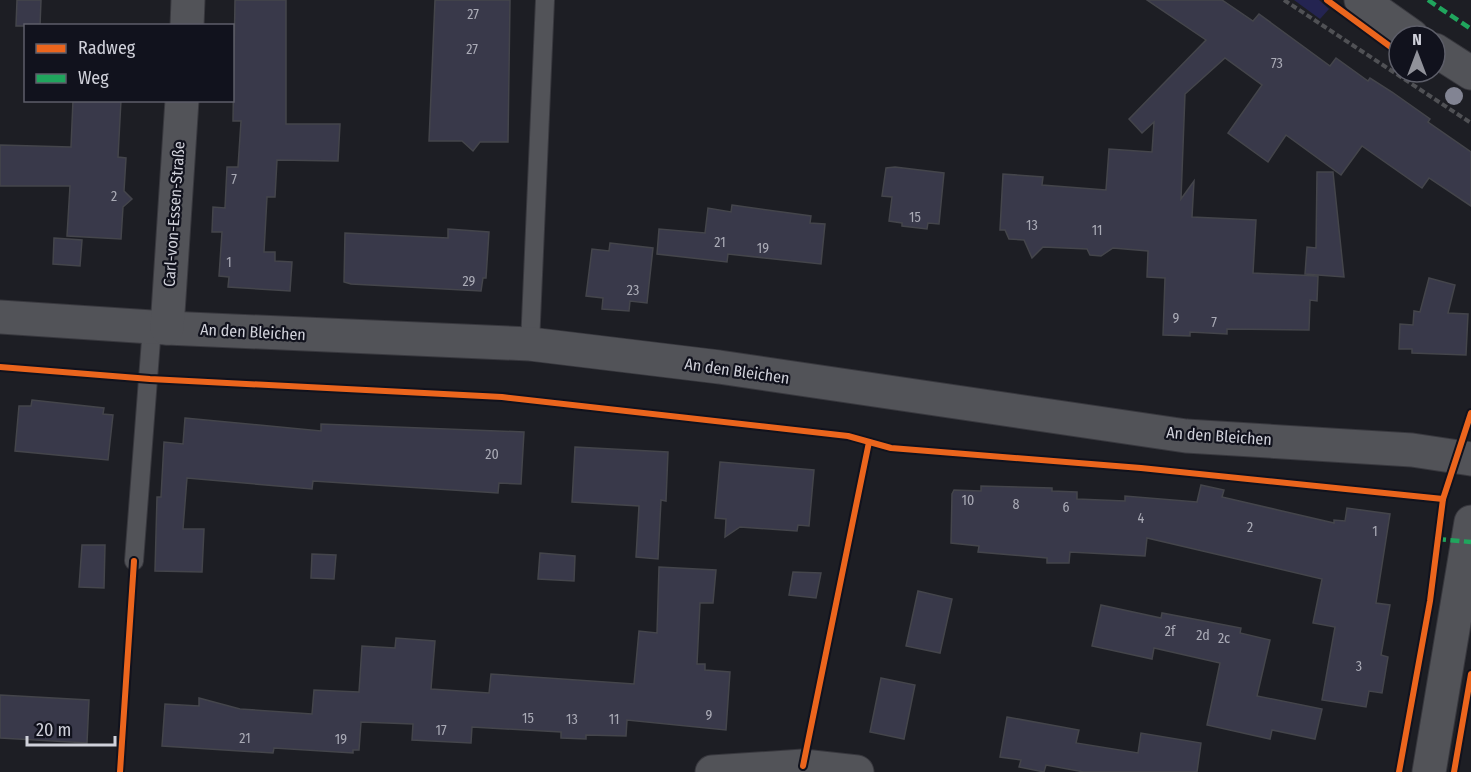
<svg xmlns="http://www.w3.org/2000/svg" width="1471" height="772" font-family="'Fira Sans Condensed',sans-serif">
<rect width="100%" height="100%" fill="#1d1e24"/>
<!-- green -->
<path fill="#242451" d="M1294,0H1319L1329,9L1320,19Z"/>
<!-- building -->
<g fill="#39394a" stroke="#44454b" stroke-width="1.5">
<path d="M17,0H41L40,26H16Z"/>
<path d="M235,0H286V124H340L338,161L277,160L275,197H267L264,252H275V261L292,262L290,291L228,287L229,277L219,276L222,232H212L213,207L225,208L227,167H238L241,121H233Z"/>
<path d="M435,0H510L508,142H480L473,151L462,141H429Z"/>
<path d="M1147,0H1222L1253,21L1259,14L1330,66L1336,58L1368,81L1370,78L1392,92L1430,119L1428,122L1471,152V206L1429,178L1422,188L1362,146L1341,175L1286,135L1268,162L1228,133L1262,85L1225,58L1185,94L1181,199L1194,181L1192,217L1256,220L1253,273L1318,276L1317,301L1310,300L1309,330L1227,329V334L1190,332V336L1163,335L1165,278L1147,277L1148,251L1113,248L1101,256L1090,255L1087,249L1043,247L1032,258L1024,240L1009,239L1005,230H1000L1003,174L1043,177L1042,185L1106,190L1109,149L1152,152L1154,122L1142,133L1129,119L1206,40Z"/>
<path d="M73,100H121L118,157L126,158L124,191L132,199L123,207L121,239L67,236L70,186H0V145L71,147Z"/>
<path d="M895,167L944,173L939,224L928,223L927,229L902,226V223L889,221L892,197L882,196L886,168Z"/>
<path d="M1317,172H1333L1344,277L1305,274L1307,247L1316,248Z"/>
<path d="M732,205L811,216L810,223L825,224L821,264L728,254L727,262L657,254L659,229L705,233L708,208L731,212Z"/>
<path d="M448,229L489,232L486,278H483L481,291L351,284L344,282L345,233L448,238Z"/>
<path d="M54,238L82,240L80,266L53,264Z"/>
<path d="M610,243L653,248L647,303L630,301L629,311L602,309L603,298L586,296L592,249L609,251Z"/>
<path d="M1429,278L1455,285L1448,313L1468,314L1466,355L1412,353V349H1399L1400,324L1413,325L1414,311L1420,312Z"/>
<path d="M32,400L104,408L103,414L113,415L108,460L15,451L19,406H31Z"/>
<path d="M185,418L321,431V424L524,432L521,484L499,483L498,493L313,481L312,489L187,478L183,529H204L202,572L155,571L157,497H161L164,442L183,444Z"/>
<path d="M575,447L668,452L666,501L661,500L658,559L636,557L639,506L572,502Z"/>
<path d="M720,462L814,470L809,526L798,525L797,531L740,527L725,537L726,519L715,518Z"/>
<path d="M1201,485L1224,490L1222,497L1334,523V520L1345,521L1347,508L1390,514L1376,603L1390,605L1381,655L1388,657L1382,693L1369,691L1366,707L1322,700L1335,627L1313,623L1322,579L1147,538L1145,556L1070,552L1069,563H1047V558L978,552L979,546L951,543L952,494L954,490L981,491V486L1052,488V491L1077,492V499L1125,501V496L1197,502Z"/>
<path d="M82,545H105L104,588L79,587Z"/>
<path d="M540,553L575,556L574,581L538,579Z"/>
<path d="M312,554L336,555L334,579L311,578Z"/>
<path d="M659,567L716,570L713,603H700L697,664H705V670L730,672L726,730L627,720L626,736L586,735V739L561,738V732L472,727L471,743L412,740L413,724L361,722L359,750H353V753L274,748L273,753L162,746L165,704L199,706V698L240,709L312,714L314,690L359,692L362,646L395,648L396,638L435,641L431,689L489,693L491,674L634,684L639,631L657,633Z"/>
<path d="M793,572L821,573L816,598L789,595Z"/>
<path d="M918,591L952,599L940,653L906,646Z"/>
<path d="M1101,605L1161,618L1162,613L1241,628L1240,633L1270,640L1257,696L1322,709L1315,739L1272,730L1270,739L1207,725L1220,663L1154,648L1152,659L1092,646Z"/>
<path d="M881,678L915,685L904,739L870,732Z"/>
<path d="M0,695L89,700L87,743L0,738Z"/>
<path d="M1007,717L1079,730L1076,743L1138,753L1141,733L1201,743L1197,772H1084L1046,765L1044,772L1019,767L1021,760L1000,757Z"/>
</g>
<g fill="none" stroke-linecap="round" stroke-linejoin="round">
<!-- service casing -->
<g stroke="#38383e" stroke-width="20">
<g id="service">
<path d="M530,344L545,0"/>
<path d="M134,561L152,327"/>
</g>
</g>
<!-- minor casing -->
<g stroke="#38383e" stroke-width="35">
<g id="minor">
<path d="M187,26L188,0"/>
<path d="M0,317L167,328L530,344L719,367L1186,436L1412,450L1471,459"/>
<path d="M167,328L182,100"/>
<path d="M712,772L803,766L857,772"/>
</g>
</g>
<!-- secondary casing -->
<g stroke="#38383e" stroke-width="35">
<g id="secondary">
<path d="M1361,0L1412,36"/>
<path d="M1435,50L1471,73"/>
<path d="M1429,772L1471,522"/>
</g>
</g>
<!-- path -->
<path stroke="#505155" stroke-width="4" stroke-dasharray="6 3" stroke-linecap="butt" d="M1284,0L1471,123"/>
<!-- service -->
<use href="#service" stroke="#525358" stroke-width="18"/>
<!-- minor -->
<use href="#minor" stroke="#525358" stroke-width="33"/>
<!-- secondary -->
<use href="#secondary" stroke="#525358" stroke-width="33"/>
<!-- quiet -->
<g stroke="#20a55d" stroke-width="4.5" stroke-dasharray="9 4.5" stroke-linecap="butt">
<path d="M1428,0L1471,29"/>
<path d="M1437,539L1471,542"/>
</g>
<!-- cycleway casing -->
<g stroke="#11121d" stroke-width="10">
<g id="cycleway">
<path d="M1327,0L1399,53"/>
<path d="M0,367L150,379L502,397L848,436L891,448L1141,468L1443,499"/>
<path d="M803,766L869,442"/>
<path d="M120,772L134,561"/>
<path d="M1399,772L1430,601L1443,499L1471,413"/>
<path d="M1454,772L1471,674"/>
</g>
</g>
<!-- cycleway -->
<use href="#cycleway" stroke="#eb651d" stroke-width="6"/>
</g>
<!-- trees -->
<circle fill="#828493" cx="1454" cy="96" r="9"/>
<g text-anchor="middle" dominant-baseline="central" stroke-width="4.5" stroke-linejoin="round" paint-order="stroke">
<!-- number labels -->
<g font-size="14" fill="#aaabb6">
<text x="473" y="14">27</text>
<text x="472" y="49">27</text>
<text x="1277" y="63">73</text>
<text x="234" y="179">7</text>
<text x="114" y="196">2</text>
<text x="915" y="217">15</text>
<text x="1032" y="225">13</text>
<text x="1097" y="230">11</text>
<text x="720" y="242">21</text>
<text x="763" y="248">19</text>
<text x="229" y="262">1</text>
<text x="469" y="281">29</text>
<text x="633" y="290">23</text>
<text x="1176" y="318">9</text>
<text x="1214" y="322">7</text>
<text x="492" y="454">20</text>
<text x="968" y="500">10</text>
<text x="1016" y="504">8</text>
<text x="1066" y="507">6</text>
<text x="1141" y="518">4</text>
<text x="1250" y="527">2</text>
<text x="1375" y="531">1</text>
<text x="1170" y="631">2f</text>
<text x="1203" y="635">2d</text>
<text x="1224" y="638">2c</text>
<text x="1359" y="666">3</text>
<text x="709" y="715">9</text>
<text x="528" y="718">15</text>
<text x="572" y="719">13</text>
<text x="614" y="719">11</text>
<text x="441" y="730">17</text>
<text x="245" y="738">21</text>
<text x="341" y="739">19</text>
</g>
<!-- street labels -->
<g font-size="16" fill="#d0d1da" stroke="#11121d">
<text transform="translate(174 214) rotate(-86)">Carl-von-Essen-Straße</text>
<text transform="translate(253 332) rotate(3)">An den Bleichen</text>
<text transform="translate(737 371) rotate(8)">An den Bleichen</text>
<text transform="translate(1219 436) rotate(4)">An den Bleichen</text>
</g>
</g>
<!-- legend -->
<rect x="24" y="24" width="210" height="78" fill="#11121d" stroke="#5d5e69" stroke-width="1.5"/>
<rect x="36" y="44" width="30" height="9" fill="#eb651d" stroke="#5d5e69" stroke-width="1.5"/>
<text x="78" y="54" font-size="18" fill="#d0d1da">Radweg</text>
<rect x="36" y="74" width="30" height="9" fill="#20a55d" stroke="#5d5e69" stroke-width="1.5"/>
<text x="78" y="84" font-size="18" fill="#d0d1da">Weg</text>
<!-- north arrow -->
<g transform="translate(1417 54)"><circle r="28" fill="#11121d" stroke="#5d5e69" stroke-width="1.5"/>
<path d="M0-4.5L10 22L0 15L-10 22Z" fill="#91929a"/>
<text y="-9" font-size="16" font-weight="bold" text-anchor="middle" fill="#d0d1da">N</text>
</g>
<!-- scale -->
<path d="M27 736v9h88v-9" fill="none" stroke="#d0d1da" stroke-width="3"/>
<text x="36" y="736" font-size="18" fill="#d0d1da" stroke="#11121d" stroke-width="4.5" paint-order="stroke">20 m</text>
</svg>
